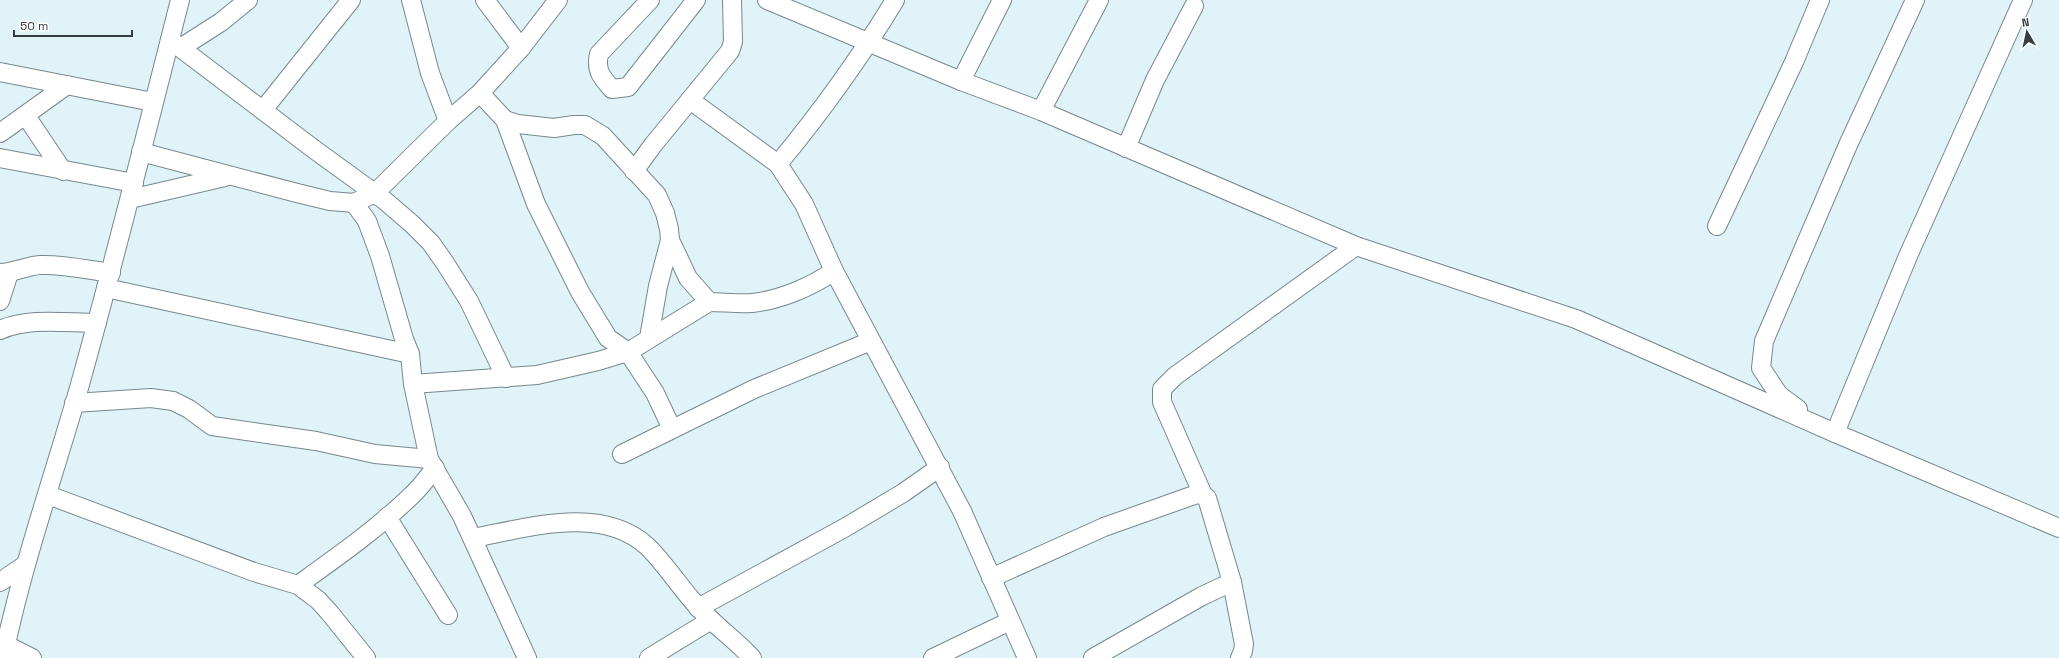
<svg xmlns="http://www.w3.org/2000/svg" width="2059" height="658" font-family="'Space Grotesk',sans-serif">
<rect width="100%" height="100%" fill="#dff3f8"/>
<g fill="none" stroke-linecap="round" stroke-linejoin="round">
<!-- street casing -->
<g stroke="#76888d" stroke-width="20">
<g id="street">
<path d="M411,0L430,73L448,121"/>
<path d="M485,0L521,48"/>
<path d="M650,0L599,54C595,70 602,78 612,89L628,87L696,0"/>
<path d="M767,0L961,81L1041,111L1356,246L1576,319L1835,433L2059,528"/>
<path d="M895,0C860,58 821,112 778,164L804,204L834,271L962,511L1027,658"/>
<path d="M170,40L315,150L384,200L412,224L431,243L445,263L469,301L506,378"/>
<path d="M182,47L221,22L248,0"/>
<path d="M0,72L153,102"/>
<path d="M961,81L1002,0"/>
<path d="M480,93L505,120L536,204L580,292L608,338L628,352L655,393L672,429"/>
<path d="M690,100L778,164"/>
<path d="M263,110L351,0"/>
<path d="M1041,111L1099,0"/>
<path d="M26,116L63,171"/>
<path d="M505,120L518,124L554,128L574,125H585L603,136L657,195L665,213L669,229L670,240L688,278L709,302C722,302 739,304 752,303C780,300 811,287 834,271"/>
<path d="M0,133L67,85"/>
<path d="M1126,148L1155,80L1194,6"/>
<path d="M141,152L297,193L330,201L354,203L375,193L448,121L480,93L521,48L558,0"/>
<path d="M0,158L134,183"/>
<path d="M634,171L653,145L730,51L733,42L732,0"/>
<path d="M130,199L225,177"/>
<path d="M354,203L367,221L380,256L404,339L410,354L413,384L429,459L462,516L527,658"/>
<path d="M1717,226L1794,62L1820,0"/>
<path d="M0,273C14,273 26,266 40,265C64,264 88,270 111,273"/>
<path d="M106,288L410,354"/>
<path d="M0,301L9,273"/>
<path d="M0,330C29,317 66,323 97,323"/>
<path d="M649,338L658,286L670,240"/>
<path d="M413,384L537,375L598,361L628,352L709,302"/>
<path d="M74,403L151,398L173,401L189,409L212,426L316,441L375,454L429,459"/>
<path d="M1798,409L1779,395L1761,368L1764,341L1848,145L1915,0"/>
<path d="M1835,433L1908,256L2023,0"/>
<path d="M622,454L754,389L871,341"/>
<path d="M48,495L254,572L298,585L318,600L329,612L366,658"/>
<path d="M387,517L448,615"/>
<path d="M473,538C528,528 602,504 648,547C667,566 681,589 699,608C715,626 736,640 752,658"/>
<path d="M991,578L1104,527L1197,494L1203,495"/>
<path d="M0,582L25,565"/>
<path d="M298,585C337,557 377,529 411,496C420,488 428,477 435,468"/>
<path d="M698,608L846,527L903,493L940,467"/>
<path d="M6,645L32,658"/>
<path d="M3,658C22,566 53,478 79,388C115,259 147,130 180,0"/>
<path d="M649,658L711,620"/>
<path d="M933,658L1010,621"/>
<path d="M1093,658L1202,596L1232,582"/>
<path d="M1240,658L1243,651L1244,644L1232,582L1207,498L1203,495L1162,402V389L1175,376L1356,246"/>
</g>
</g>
<!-- street -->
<use href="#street" stroke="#fff" stroke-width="18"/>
</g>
<!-- north arrow -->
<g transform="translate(2027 32) rotate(351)" stroke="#ffffff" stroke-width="3" paint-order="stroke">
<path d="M0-3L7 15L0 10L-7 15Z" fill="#353d3f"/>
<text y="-6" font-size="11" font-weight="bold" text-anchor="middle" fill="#353d3f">N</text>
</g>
<!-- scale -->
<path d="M14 30v6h118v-6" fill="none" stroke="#353d3f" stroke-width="2"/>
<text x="20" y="30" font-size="12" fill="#353d3f" stroke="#ffffff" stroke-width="3" paint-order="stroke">50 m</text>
</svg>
